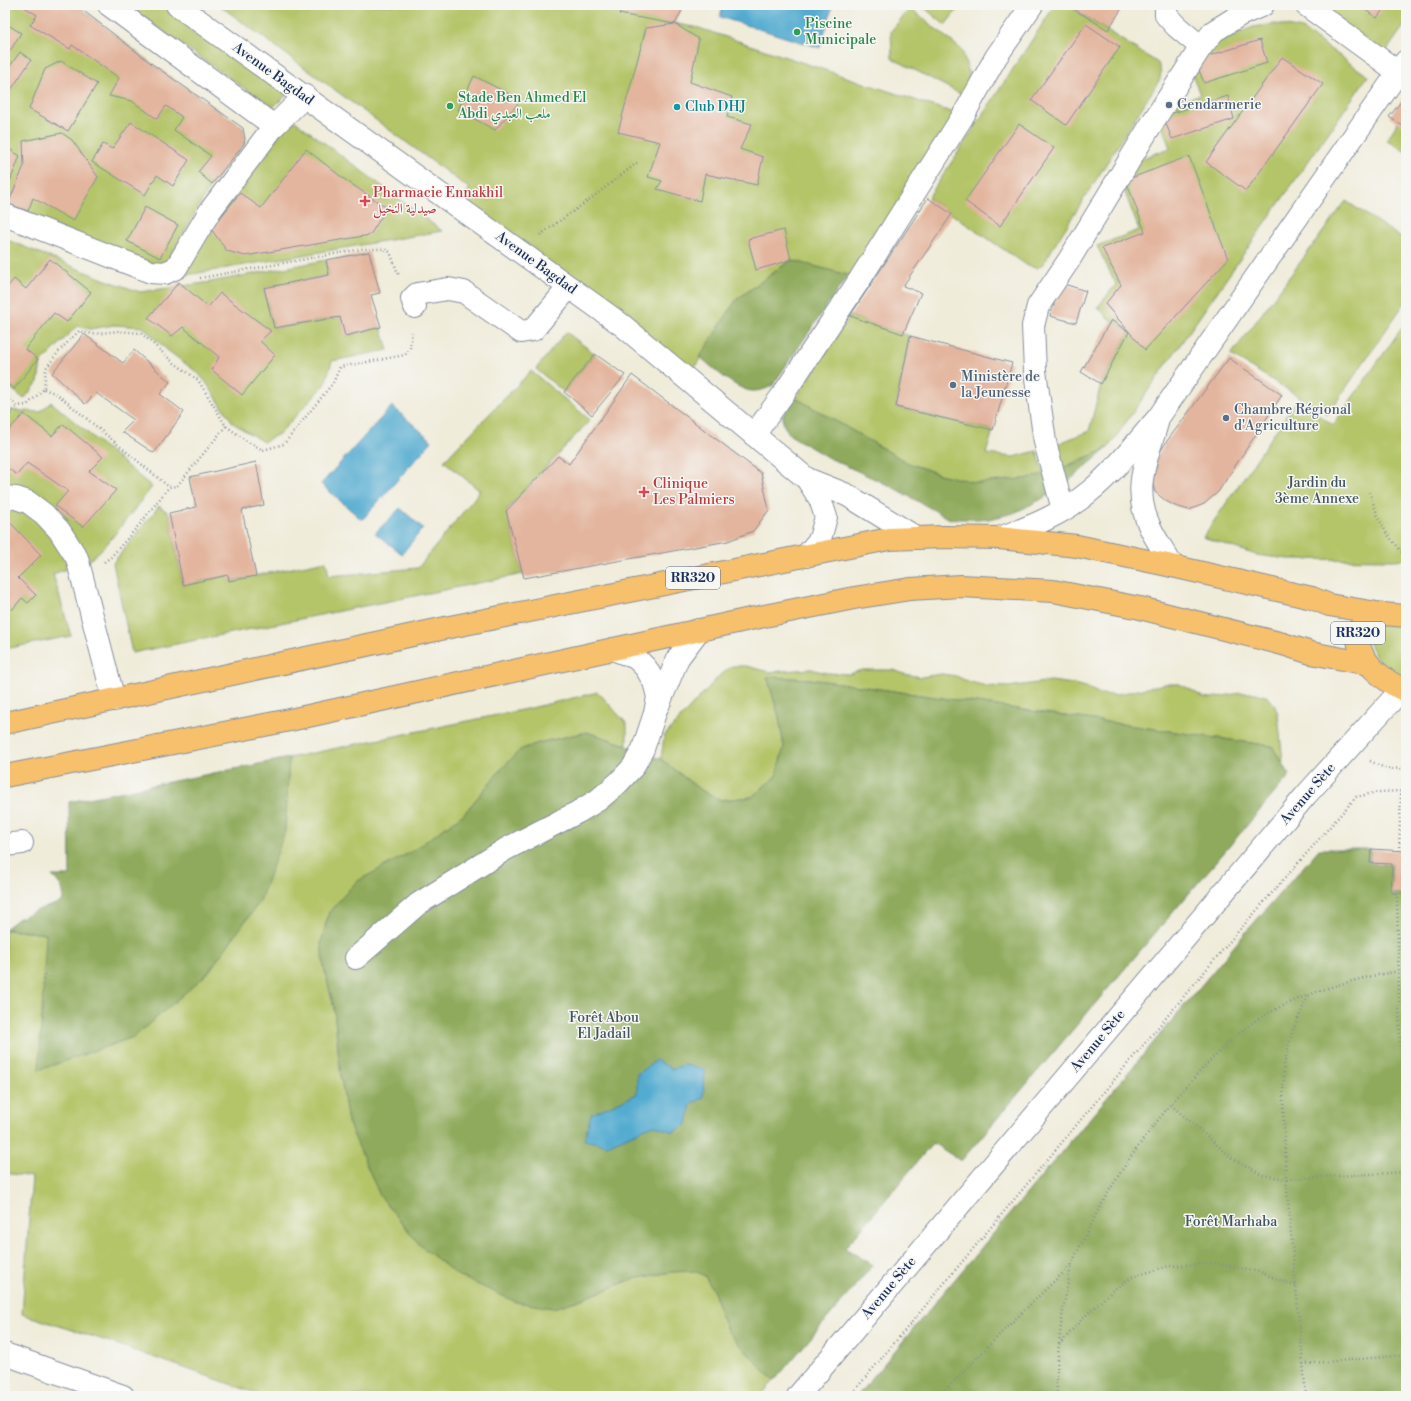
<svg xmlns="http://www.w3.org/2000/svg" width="1411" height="1401" font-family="'Libre Bodoni',Amiri,serif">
<rect width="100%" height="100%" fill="#f6f6f2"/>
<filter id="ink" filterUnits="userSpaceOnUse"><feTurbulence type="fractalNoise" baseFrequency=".025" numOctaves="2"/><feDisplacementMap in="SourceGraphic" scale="8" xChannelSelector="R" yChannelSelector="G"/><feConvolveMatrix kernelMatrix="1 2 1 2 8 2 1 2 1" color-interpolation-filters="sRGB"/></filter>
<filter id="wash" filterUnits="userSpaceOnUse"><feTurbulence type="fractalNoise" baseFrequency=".012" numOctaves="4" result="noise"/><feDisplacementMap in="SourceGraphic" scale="16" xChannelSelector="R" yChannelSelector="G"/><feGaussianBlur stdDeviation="0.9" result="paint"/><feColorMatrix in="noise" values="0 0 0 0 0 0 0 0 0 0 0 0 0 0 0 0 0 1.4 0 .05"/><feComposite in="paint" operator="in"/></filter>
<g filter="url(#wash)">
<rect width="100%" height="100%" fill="#f0ecda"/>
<!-- green -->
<g fill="#b4c467" stroke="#687a62">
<path d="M5,5H76L155,66L243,128L245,139L244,144L212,184L168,260L161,264H153L5,207Z"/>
<path d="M126,5H164L289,93L272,108Z"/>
<path d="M219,5H605L603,10L699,28L963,116L860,279L791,260L736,300L690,375L462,198L470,189Z"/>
<path d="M921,5H961L945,25Z"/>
<path d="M1055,5H1067L1158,63L1161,72L1160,79L1042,265L1037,268L1028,266L928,198Z"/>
<path d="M1316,5H1406V23L1385,53Z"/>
<path d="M910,8L962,50L968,71L972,100L892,58L891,31Z"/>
<path d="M1276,24L1302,29L1368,76L1108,448L1062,468L1055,445L1089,431L1101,384L1129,332L1107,317L1098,307L1116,284L1097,246L1139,230L1121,182L1132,162L1170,148L1159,118L1166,106L1200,95L1190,68L1207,48L1230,36L1253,27Z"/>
<path d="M295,121L442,231L175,277L280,133Z"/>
<path d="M1398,122L1406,128V152L1387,140Z"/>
<path d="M1346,201L1406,241V301L1328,414L1231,355Z"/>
<path d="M5,239L103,279L140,292L211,282L326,260L329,275L264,288L274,328L340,317L346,336L381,327L388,350L332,361L325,384L279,434L263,442L233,423L205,381L198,373L167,350L143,327L114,325L90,329L77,326L41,363L38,382L24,399L5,383Z"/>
<path d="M850,316L910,336L896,407L993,430L986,454L1013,457L1037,451L1044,474L1031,478L978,484L939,474L908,463L796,398Z"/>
<path d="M1406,322V559L1394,560L1288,559L1256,555L1203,537L1297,400L1333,425Z"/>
<path d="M566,332L595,354L564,392L536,369Z"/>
<path d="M531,371L590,420L506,510L523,574L132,653L113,563L159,506L169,513L183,585L228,575L230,581L326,561L329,576L418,568L480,491L444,461Z"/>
<path d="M51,402L152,487L107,544L90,560L53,574L71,636L5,649V410L40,412Z"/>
<path d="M1406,616V691L1388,680L1360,627Z"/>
<path d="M732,666H746L769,672L811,669L826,673L849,674L862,670H894L904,674L921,677L942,674L956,676L967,681L986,686L1009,687L1051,681L1073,684L1086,687L1100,694L1115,695L1164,684H1179L1190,689L1202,697L1212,698L1240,693H1256L1268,697L1274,704L1278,714L1283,763L1272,746L811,679L768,677L779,717L784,747L776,776L752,797L721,800L699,789L661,759L664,736L721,674Z"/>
<path d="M598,692L627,724V745L587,732L538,743L520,750L502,768L464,814L329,912L321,943L324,965L334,1008L341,1078L348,1122L553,1308L582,1299L633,1279L671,1272L695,1270L705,1276L715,1294L720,1314L728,1332L774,1381L760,1396H264L113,1343L22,1314L32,1177L5,1173V987L6,977H5V930L46,934L285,831L289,758L531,708Z"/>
</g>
<!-- forest -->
<g fill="#8faa5c" stroke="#556c5d">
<path d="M791,260L848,275L772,386C766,389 760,391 754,391C738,392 712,367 700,357L736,300Z"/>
<path d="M796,398L908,463L939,474L978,483L1031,478L1070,465L1108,448L1065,484L1040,500L1014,513L989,519H950L892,487L827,457L790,435L783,424V415Z"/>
<path d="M767,677L811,679L1272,746L1290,775L961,1161L933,1143L845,1248L873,1265L774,1381L728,1332L720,1314L715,1294L705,1276L695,1271L671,1272L633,1279L582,1299L553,1308L516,1302L457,1275L420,1245L380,1196L348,1122L341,1078L334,1008L324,968L321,943L329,912L356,882L414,850L464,814L502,768L520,750L538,743L587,732L614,741L661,759L699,789L721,800L752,797L776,776L784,747L779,717Z"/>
<path d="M289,758L285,831L260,901L207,974L134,1037L39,1070L46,934L5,929L18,919L35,911L62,902C66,890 60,884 52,876H70L69,802Z"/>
<path d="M1319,849H1371L1370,863L1392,864L1391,893H1406V1396H857L1246,932Z"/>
</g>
<!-- water -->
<g fill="#53abd0" stroke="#376d97">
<path d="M723,5H833L820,48L720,17Z"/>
<path d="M392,406L432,441L362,520L321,484Z"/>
<path d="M400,508L423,528L402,554L375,533Z"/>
<path d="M656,1060L672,1069L684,1065L705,1069L703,1098L691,1104L687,1124L673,1132L653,1125L607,1145L584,1140L591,1114L637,1094V1074Z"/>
</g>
<g id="blocks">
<!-- building -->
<g fill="#e3b59e">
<path d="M21,5H76L155,66L243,128L245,139L244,144L212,184L198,172L211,156L174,130L182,117L166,106L157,119L132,101L109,96L119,78L72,45L70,49L30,25L37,15Z"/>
<path d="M623,5H676L683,8L675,24L699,39L690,82L732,97L727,117L752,124L740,149L763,157L757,185L705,174L700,201L657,189L662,181L648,177L660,142L618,132L646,28L675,24L619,14Z"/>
<path d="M1067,5H1124L1108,30Z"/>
<path d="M1358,5H1386L1377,18Z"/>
<path d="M5,23L21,33L5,59Z"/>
<path d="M1086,24L1120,47L1066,125L1031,100Z"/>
<path d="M1260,40L1267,63L1204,83L1195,60Z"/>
<path d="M20,52L31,60L5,99V73Z"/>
<path d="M1282,57L1323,84L1246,191L1206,162Z"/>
<path d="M61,61L97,84L68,131L29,109L45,69Z"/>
<path d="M474,76L521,100L495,130L458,110Z"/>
<path d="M1406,95V128L1389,117Z"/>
<path d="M1228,96L1234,119L1172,139L1163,116Z"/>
<path d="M131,122L189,160L173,186L157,175L145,195L92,162L103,144L112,149Z"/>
<path d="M1019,124L1054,148L1000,226L965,201Z"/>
<path d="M62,133L72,140L98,177L73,221L33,198L28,211L8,204L24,166L23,141Z"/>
<path d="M5,146L20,156L5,194Z"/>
<path d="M306,149L344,179L387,208L370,235L245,256L227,251L211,229L240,193L261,208Z"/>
<path d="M1189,156L1228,259L1145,350L1105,304L1121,285L1102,248L1145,232L1126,180Z"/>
<path d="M928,198L952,214L903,286L921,293L903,334L850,316Z"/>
<path d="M145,207L178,225L160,258L127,241Z"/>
<path d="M784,230L791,260L756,270L748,239Z"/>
<path d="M369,252L380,293L371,295L381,327L345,336L340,317L274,328L264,288L329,275L326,260Z"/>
<path d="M50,259L91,292L67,322L54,313L25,349L38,359L14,389L5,382V290L14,279L26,289Z"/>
<path d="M179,282L208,307L220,293L271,331L260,341L275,355L242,395L212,370L219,357L183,327L172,336L148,318Z"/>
<path d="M1061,283L1086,291L1076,323L1050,316Z"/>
<path d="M1111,320L1129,332L1101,384L1081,372Z"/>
<path d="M84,334L123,363L134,350L170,382L160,394L184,412L154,453L122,432L134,420L96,393L85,404L52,373Z"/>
<path d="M910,336L1012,363L993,430L896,407Z"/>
<path d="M595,354L625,375L592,415L564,392Z"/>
<path d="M1229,358L1282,395L1218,492L1204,504L1189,510L1175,506L1166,501L1155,492L1152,481L1151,466L1167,441Z"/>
<path d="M632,375L761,473L769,510L753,531L728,541L524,578L506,511L558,456L569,464Z"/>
<path d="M24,414L52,436L63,424L103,457L89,471L116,490L83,527L55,506L68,491L27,463L17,475L5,466V434Z"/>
<path d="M256,462L264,505L242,510L256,576L229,581L228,575L183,585L169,513L196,507L190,477Z"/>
<path d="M7,519L41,555L18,578L36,595L28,603L22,598L12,610L7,606L5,608V521Z"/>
<path d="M1371,849L1406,851V893H1391L1392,864L1370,863Z"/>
</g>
</g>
</g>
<g filter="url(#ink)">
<use href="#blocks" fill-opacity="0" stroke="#868e9c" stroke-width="1"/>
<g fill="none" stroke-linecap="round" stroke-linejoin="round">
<!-- minor casing -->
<g stroke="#868e9c" stroke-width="24">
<g id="minor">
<path d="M177,5L622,325L807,479L820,499L826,517L820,539L806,556"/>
<path d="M1166,5V15L1176,26L1201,47"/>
<path d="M1306,5L1398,72"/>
<path d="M274,126L305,96"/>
<path d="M5,215L151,272L165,273L176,268L210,211L274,126L109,5"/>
<path d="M415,307L412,299L417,294L448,289L464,292L521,332L533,330L569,287"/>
<path d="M1157,423C1147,459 1132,488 1149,525C1155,539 1165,552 1172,566"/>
<path d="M754,435L784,393L860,279L963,116L996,57L1032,5"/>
<path d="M807,479L847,495L917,538"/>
<path d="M5,497L16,498L28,502L44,514L59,530L77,558L114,700"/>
<path d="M1063,510L1045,442L1035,371L1033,326L1038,306L1069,260L1149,128L1201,47L1214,31L1240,15L1263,5"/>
<path d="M999,538C1031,527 1063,514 1089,492C1115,471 1136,443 1158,418L1406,61"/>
<path d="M658,706L678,658L699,630"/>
<path d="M5,845L22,843"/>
<path d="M356,958L418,904L506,849L578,812L598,800L618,783L633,767L643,749L655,713L658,697L654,682L646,668L636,658L613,649"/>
<path d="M5,1354L123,1396"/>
<path d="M798,1396L1306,795L1402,689"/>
</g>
</g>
<!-- highway casing -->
<g stroke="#868e9c" stroke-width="24">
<g id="highway">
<path d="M1383,614C1378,616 1372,616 1368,619C1362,623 1358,630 1358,637C1358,662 1386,682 1406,691"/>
<path d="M5,723L450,627L889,539L943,537L999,538L1077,546L1172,566L1312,598L1329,605L1383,614L1406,616"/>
<path d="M5,776L290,720L750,619L854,598L910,589L961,586L1053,591L1140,608L1283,644L1311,653L1369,664"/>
</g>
</g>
<!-- path -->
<g stroke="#868e9c" stroke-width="2.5" stroke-dasharray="1 3" stroke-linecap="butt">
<path d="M540,235L589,200L638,162"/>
<path d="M200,278L362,249H384L390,252L399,276"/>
<path d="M44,389L57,394L169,487L177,486L226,426"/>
<path d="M5,394L17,406L27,405L44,389L46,368L60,350L79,331L93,334L119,331L141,333L173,362L198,380L226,426L248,442L263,450L284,444L333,383L340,367L405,355L410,349L412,332"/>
<path d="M5,420L17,406"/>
<path d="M1369,492L1379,519L1387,534L1406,557"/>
<path d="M104,562L111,557L140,524L169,487"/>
<path d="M1370,761L1387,769L1406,768"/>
<path d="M1399,851L1401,792"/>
<path d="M1397,893L1400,1042L1406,1133"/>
<path d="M1171,1105L1232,1158L1262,1175L1286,1179L1406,1172"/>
<path d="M1059,1345L1082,1319L1113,1290L1132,1277L1169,1266L1215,1263L1259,1272L1296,1286"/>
<path d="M1303,1364L1406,1355"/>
<path d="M850,1396L1236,934L1356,797L1377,792L1406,791"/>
<path d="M940,1396L1002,1332L1072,1264"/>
<path d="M1057,1396C1056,1362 1060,1327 1066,1294C1068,1284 1069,1274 1072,1264C1075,1255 1080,1246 1085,1237C1115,1172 1159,1114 1208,1063C1223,1048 1242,1028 1260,1018C1302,993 1358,977 1406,970"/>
<path d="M1306,1396L1286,1179L1283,1100L1284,1065L1292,1032L1308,996"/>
</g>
<!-- minor -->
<use href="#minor" stroke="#fff" stroke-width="22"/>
<!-- highway -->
<use href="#highway" stroke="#f7c06c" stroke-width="22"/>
</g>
</g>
<!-- markers -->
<g fill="#2e9e5b" stroke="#f6f6f2" stroke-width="1.5">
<circle cx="797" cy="32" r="4"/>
<circle cx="450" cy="106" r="4"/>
</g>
<g fill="#5c6f8a" stroke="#f6f6f2" stroke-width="1.5">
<circle cx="1169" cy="105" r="4"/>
<circle cx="953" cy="385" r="4"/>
<circle cx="1226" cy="418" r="4"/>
</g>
<circle fill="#0f9aa8" stroke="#f6f6f2" stroke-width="1.5" cx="677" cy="107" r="4"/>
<g fill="#e0444e" stroke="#f6f6f2" stroke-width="1.5">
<path d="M363 195h4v4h4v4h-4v4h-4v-4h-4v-4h4z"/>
<path d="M642 486h4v4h4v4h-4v4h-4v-4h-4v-4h4z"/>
</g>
<g text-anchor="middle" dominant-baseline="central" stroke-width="3" stroke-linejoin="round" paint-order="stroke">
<!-- shield labels -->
<g fill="#f6f6f2" stroke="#5d6b8a" stroke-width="1">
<rect x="666" y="567" width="54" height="22" rx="3"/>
<rect x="1331" y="622" width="54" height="22" rx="3"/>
</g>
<g font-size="13" font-weight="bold" fill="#1b2f5e">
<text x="693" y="578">RR320</text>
<text x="1358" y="633">RR320</text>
</g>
<!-- leisure labels -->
<g font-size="14" fill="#27864d" stroke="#f6f6f2" text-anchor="start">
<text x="805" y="24">Piscine<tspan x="805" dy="16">Municipale</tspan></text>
<text x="458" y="98">Stade Ben Ahmed El<tspan x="458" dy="16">Abdi ملعب العبدي</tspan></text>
</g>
<!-- street labels -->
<g font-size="14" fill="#1b2f5e" stroke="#f6f6f2">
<text transform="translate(273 74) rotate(36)">Avenue Bagdad</text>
<text transform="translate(536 263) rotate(36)">Avenue Bagdad</text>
<text transform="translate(1308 794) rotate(-49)">Avenue Sète</text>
<text transform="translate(1098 1041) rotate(-50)">Avenue Sète</text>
<text transform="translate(889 1288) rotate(-50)">Avenue Sète</text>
</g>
<!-- service labels -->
<g font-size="14" fill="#4e5e75" stroke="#f6f6f2" text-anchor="start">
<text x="1177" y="105">Gendarmerie</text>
<text x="961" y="377">Ministère de<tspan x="961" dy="16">la Jeunesse</tspan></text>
<text x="1234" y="410">Chambre Régional<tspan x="1234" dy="16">d'Agriculture</tspan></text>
</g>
<!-- culture labels -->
<g font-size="14" fill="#0d838f" stroke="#f6f6f2" text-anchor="start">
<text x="685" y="107">Club DHJ</text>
</g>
<!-- health labels -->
<g font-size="14" fill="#be3a42" stroke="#f6f6f2" text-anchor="start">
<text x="373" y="193">Pharmacie Ennakhil<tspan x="373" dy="16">صيدلية النخيل</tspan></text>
<text x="653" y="484">Clinique<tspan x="653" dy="16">Les Palmiers</tspan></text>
</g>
<!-- park labels -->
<g font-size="14" fill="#415460" stroke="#f6f6f2">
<text x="1317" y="483">Jardin du<tspan x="1317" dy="16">3ème Annexe</tspan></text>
<text x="604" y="1018">Forêt Abou<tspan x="604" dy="16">El Jadail</tspan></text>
<text x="1231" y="1222">Forêt Marhaba</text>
</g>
</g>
<!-- margin -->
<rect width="1411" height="1401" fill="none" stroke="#f6f6f2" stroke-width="20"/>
</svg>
